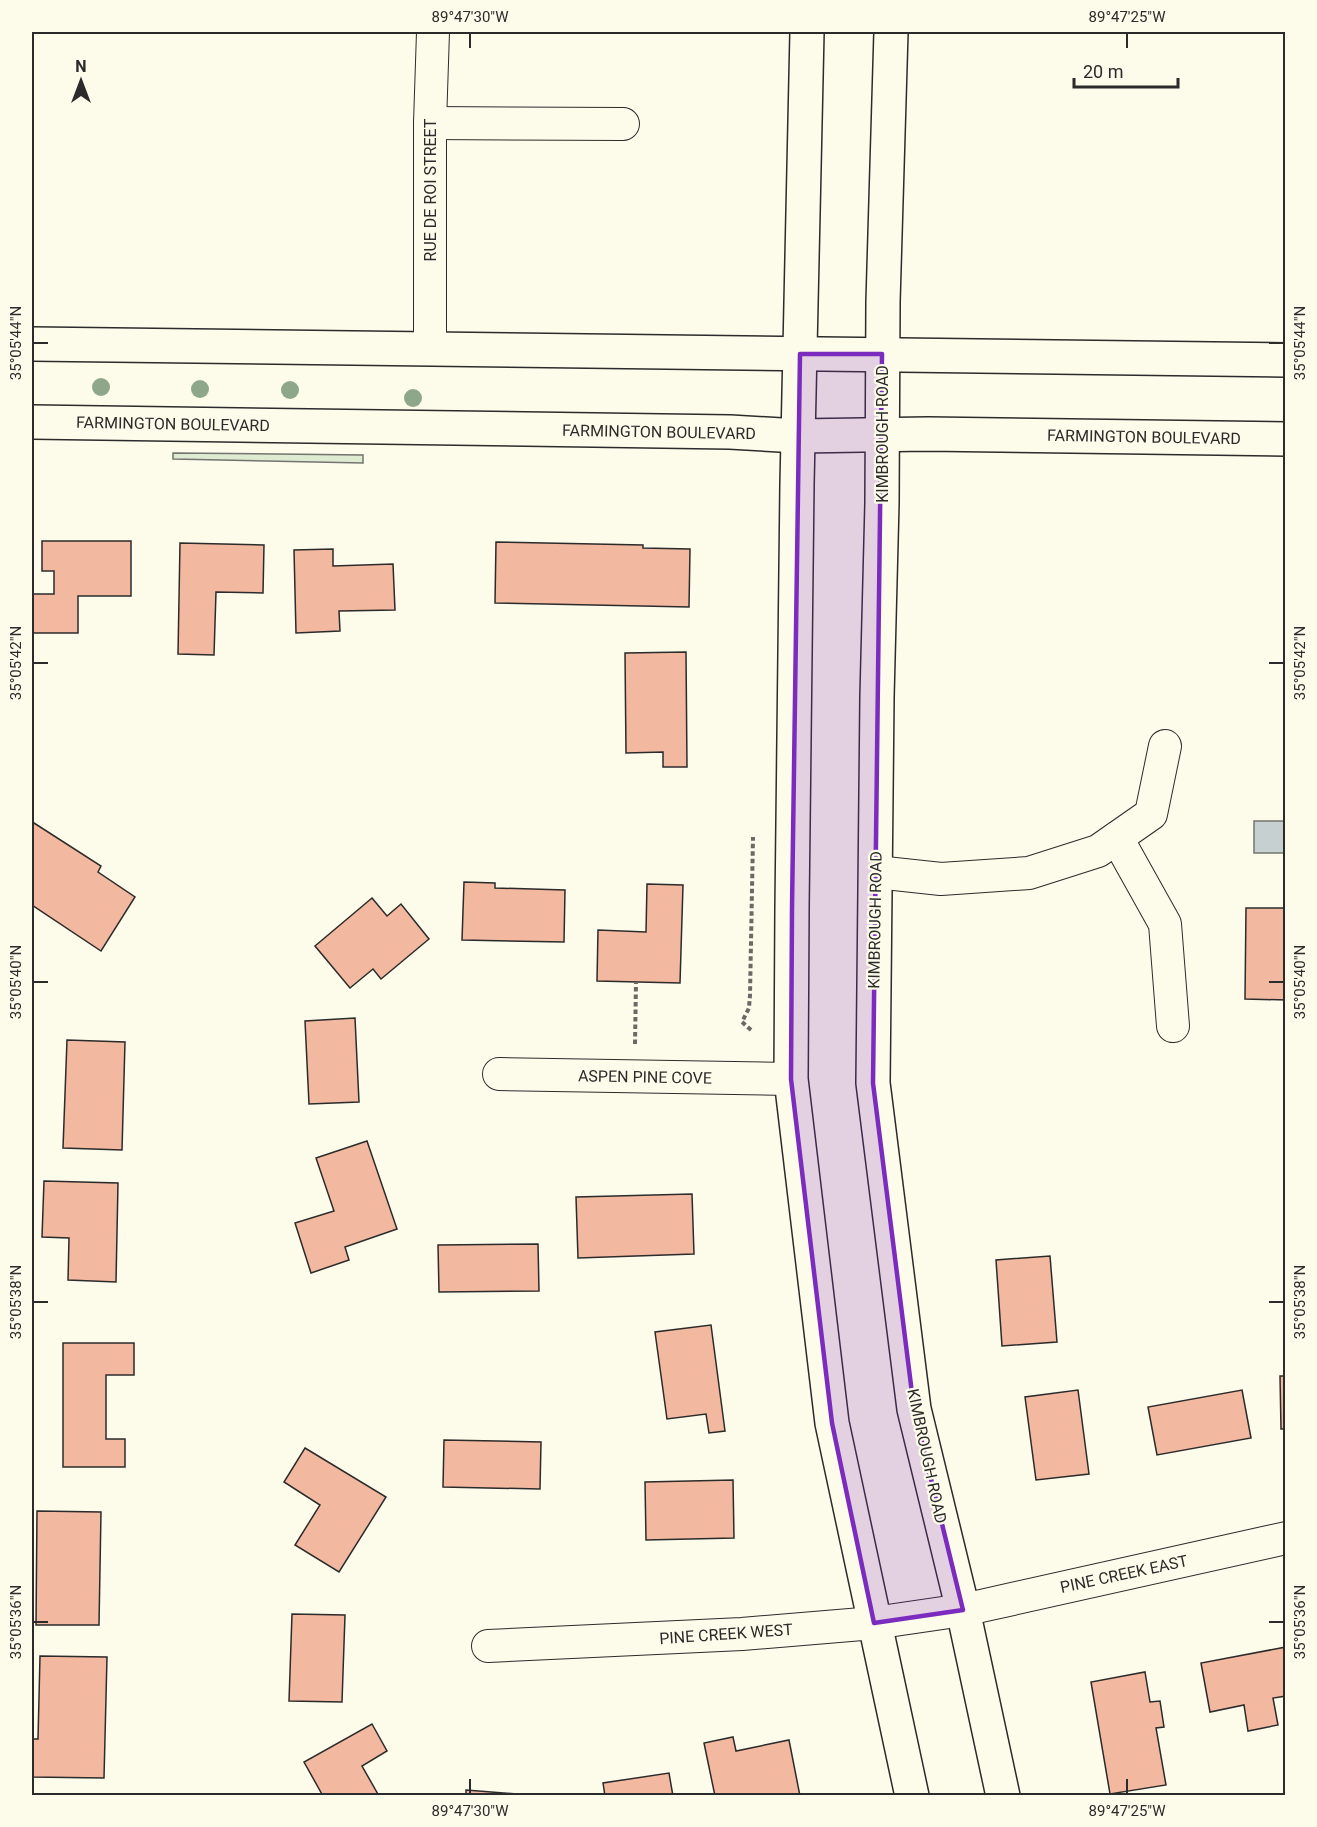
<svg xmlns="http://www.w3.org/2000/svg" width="1317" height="1827" font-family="Roboto,sans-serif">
<rect width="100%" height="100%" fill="#fdfbea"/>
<!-- green -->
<path fill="#deebd1" stroke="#74746e" stroke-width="1.5" d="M173,453L363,455V463L173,459Z"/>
<!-- water -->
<rect fill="#c7d0d0" stroke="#74746e" stroke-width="1.5" x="1254" y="821" width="31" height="32"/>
<!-- building -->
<g fill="#f2b8a0" stroke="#2b2b2b" stroke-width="1.5">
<path d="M42,541H131V596H78V633H32V594H54V571H42Z"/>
<path d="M496,542L643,545V548L690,549L689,607L495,603Z"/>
<path d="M180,543L264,545L263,593L216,592L214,655L178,654Z"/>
<path d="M333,549V566L393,564L395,610L339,611L340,631L296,633L294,550Z"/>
<path d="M686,652L687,767H663V752L626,753L625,653Z"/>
<path d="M34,823L101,866L98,872L135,897L101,951L32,905V827Z"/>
<path d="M464,882L495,883V888L565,890L564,942L462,940Z"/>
<path d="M647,884L683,885L680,983L597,981L598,930L646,932Z"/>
<path d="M372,898L387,916L401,904L429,939L381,979L373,969L350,988L315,946Z"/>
<path d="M1246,908H1286V1000L1245,999Z"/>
<path d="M355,1018L359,1102L309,1104L305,1021Z"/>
<path d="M67,1040L125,1042L122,1150L63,1148Z"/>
<path d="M367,1141L397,1229L345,1247L349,1260L311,1273L295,1223L334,1211L316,1158Z"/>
<path d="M44,1181L118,1183L116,1282L68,1280L69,1238L42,1237Z"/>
<path d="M692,1194L694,1254L578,1258L576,1197Z"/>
<path d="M538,1244L539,1291L439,1292L438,1245Z"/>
<path d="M1050,1256L1057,1342L1002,1346L996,1260Z"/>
<path d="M711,1325L725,1431L709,1433L706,1414L667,1419L655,1332Z"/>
<path d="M63,1343H134V1375H106V1439H125V1467H63Z"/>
<path d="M1280,1376H1286V1429H1281Z"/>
<path d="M1078,1390L1089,1474L1036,1480L1025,1397Z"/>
<path d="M1242,1390L1251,1438L1157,1455L1148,1407Z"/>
<path d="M444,1440L541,1442L540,1489L443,1487Z"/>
<path d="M305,1448L386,1497L339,1572L295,1545L320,1505L284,1482Z"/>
<path d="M733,1480L734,1538L646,1540L645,1482Z"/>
<path d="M37,1511L101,1512L99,1625H36Z"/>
<path d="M292,1614L345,1615L342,1702L289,1701Z"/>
<path d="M1286,1647V1696L1273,1698L1278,1725L1248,1731L1244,1705L1210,1712L1201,1663Z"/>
<path d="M40,1656L107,1657L104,1778L32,1777V1739H38Z"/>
<path d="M1145,1672L1150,1702L1160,1701L1164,1727L1156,1728L1166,1785L1110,1794L1091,1682Z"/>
<path d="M372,1724L387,1751L362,1766L379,1796H323L304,1762Z"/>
<path d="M733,1737L736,1751L789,1740L800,1796H715L704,1743Z"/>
<path d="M669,1773L673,1796H605L603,1783Z"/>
<path d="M466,1790L541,1796H466Z"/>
</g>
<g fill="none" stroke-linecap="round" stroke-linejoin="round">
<!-- street casing -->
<g stroke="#2b2b2b" stroke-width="34">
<g id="street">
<path d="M430,123L623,124"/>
<path d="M430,349V123L433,32"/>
<path d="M1117,838L1165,924L1173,1026"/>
<path d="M876,872L941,879L1029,873L1098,851L1151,814L1165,746"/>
<path d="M499,1074L791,1079"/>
<path d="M488,1646L742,1634L874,1623L963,1610L1286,1538"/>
</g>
</g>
<!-- secondary casing -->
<g stroke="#2b2b2b" stroke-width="36">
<g id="secondary">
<path d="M807,32L797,484L792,908L791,1079L832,1423L912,1796"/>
<path d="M891,32L883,302L882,503L877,697L873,1083L914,1409L963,1610L1003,1796"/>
<path d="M32,344L1286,360"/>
<path d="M32,422L730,432L798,436L928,434L1286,439"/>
</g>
</g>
<!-- path -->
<g stroke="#6a6964" stroke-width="4" stroke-dasharray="4.5 3" stroke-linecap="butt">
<path d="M751,1030L742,1022L749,1008L750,995L753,837"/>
<path d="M635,1044L636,982"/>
</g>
<!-- street -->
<use href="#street" stroke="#fdfbea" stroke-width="32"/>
<!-- secondary -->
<use href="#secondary" stroke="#fdfbea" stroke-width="33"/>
</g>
<!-- trees -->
<g fill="#8ea78a">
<circle cx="101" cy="387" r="9"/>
<circle cx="200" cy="389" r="9"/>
<circle cx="290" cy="390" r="9"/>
<circle cx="413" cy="398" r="9"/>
</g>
<!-- marked area -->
<path fill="#7b2cbf" fill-opacity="0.2" stroke="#7b2cbf" stroke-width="4.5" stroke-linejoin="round" d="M800,354H882L873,1083L914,1409L963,1610L874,1623L832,1423L791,1079L792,908Z"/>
<!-- ticks -->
<path fill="none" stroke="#2b2b2b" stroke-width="2" d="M470,33V48M1127,33V48M33,343H48M1269,343H1284M33,663H48M1269,663H1284M33,982H48M1269,982H1284M33,1302H48M1269,1302H1284M33,1622H48M1269,1622H1284M470,1779V1794M1127,1779V1794"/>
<g text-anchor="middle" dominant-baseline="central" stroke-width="4.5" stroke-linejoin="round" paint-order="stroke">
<!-- street labels -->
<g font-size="16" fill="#2b2b2b" stroke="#fdfbea">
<text transform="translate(430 190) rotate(-90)">RUE DE ROI STREET</text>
<text transform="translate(173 424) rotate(1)">FARMINGTON BOULEVARD</text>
<text transform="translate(659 432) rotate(1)">FARMINGTON BOULEVARD</text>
<text transform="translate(882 434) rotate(-90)">KIMBROUGH ROAD</text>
<text transform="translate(1144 437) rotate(1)">FARMINGTON BOULEVARD</text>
<text transform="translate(875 920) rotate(-89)">KIMBROUGH ROAD</text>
<text transform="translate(645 1077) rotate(1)">ASPEN PINE COVE</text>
<text transform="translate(927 1456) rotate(78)">KIMBROUGH ROAD</text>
<text transform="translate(1124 1574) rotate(-12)">PINE CREEK EAST</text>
<text transform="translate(726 1634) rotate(-4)">PINE CREEK WEST</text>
</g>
</g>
<!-- border -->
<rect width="1317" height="1827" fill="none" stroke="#fdfbea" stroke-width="66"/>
<!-- north arrow -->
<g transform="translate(81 81)" stroke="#fdfbea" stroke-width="4.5" paint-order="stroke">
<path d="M0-4.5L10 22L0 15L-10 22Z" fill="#2b2b2b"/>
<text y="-9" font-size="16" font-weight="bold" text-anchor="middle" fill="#2b2b2b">N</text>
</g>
<!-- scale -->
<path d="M1074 78v9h104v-9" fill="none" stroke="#2b2b2b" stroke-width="3"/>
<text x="1083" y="78" font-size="18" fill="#2b2b2b" stroke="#fdfbea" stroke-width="4.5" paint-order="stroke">20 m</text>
<rect x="33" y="33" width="1251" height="1761" fill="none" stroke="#2b2b2b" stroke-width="2"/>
<g font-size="15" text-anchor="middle" fill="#2b2b2b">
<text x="470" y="22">89°47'30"W</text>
<text x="1127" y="22">89°47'25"W</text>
<text transform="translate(16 343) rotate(-90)" y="5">35°05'44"N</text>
<text transform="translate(1300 343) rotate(-90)" y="5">35°05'44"N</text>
<text transform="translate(16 663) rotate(-90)" y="5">35°05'42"N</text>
<text transform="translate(1300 663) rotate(-90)" y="5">35°05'42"N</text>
<text transform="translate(16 982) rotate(-90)" y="5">35°05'40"N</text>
<text transform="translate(1300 982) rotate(-90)" y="5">35°05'40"N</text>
<text transform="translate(16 1302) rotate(-90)" y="5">35°05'38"N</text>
<text transform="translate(1300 1302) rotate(-90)" y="5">35°05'38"N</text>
<text transform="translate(16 1622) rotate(-90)" y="5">35°05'36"N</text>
<text transform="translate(1300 1622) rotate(-90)" y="5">35°05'36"N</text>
<text x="470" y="1816">89°47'30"W</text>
<text x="1127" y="1816">89°47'25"W</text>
</g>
</svg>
